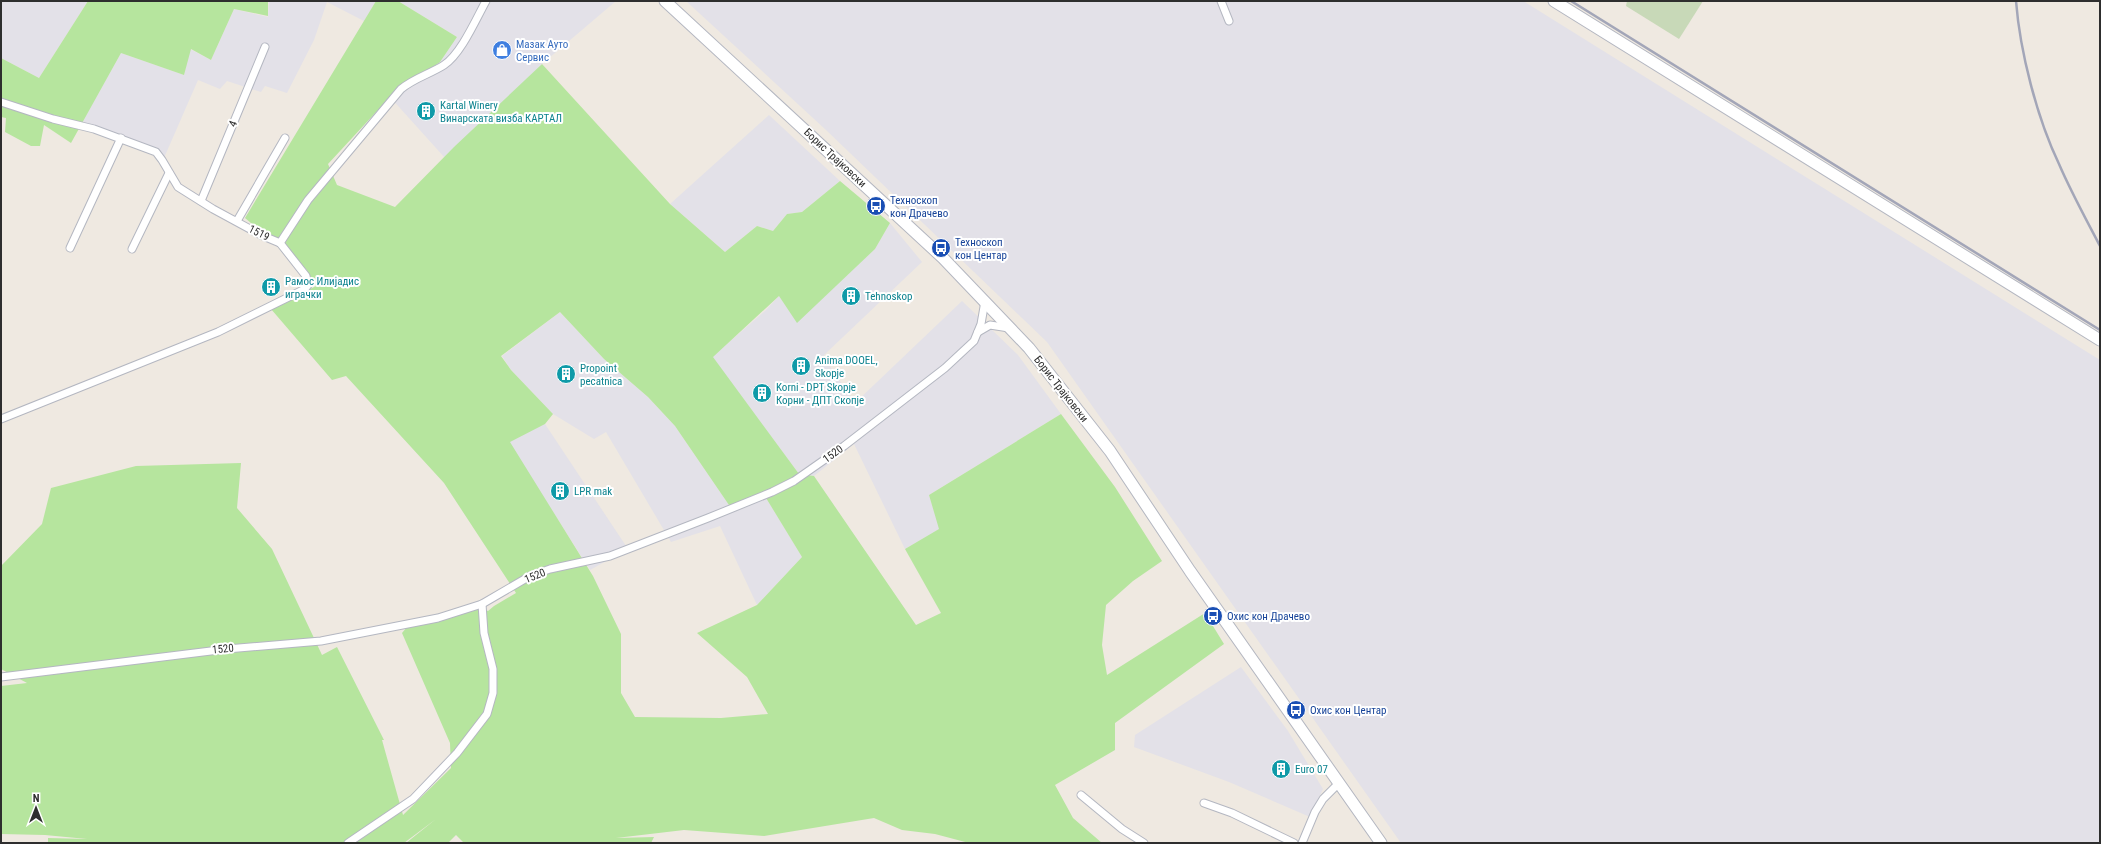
<svg xmlns="http://www.w3.org/2000/svg" width="2101" height="844" font-family="'Roboto Condensed',sans-serif">
<rect width="100%" height="100%" fill="#efe9e1"/>
<!-- industrial -->
<g fill="#e3e1e8">
<path d="M1,1H88L39,78L1,58Z"/>
<path d="M269,1H376L364,21L327,2L314,40L287,93L265,86L261,92L227,81L220,89L198,80L164,158L80,126L121,53L184,75L190,49L211,60L234,9L268,17Z"/>
<path d="M398,1H616L542,64L445,158L390,97L440,62L457,37Z"/>
<path d="M686,1H1523L2100,360V843H1401L1047,342L826,130Z"/>
<path d="M769,115L840,181L802,212L787,214L773,231L757,226L725,252L670,204Z"/>
<path d="M890,223L922,262L823,356L855,403L962,301L1018,355L1061,414L929,495L940,529L905,549L854,444L814,476L799,474L712,357L765,311L779,296L797,322L875,249Z"/>
<path d="M560,312L604,359L648,397L675,426L731,508L762,491L802,557L757,605L720,526L671,542L606,432L594,439L553,414L511,370L502,356Z"/>
<path d="M545,424L628,549L590,570L508,441Z"/>
<path d="M1241,667L1288,731L1323,789L1310,817L1229,782L1134,747L1135,735Z"/>
</g>
<!-- green -->
<g fill="#b6e59e" fill-rule="evenodd">
<path d="M88,1H268V16L234,9L211,60L191,49L184,75L121,53L71,143L44,125L40,146H31L5,132L6,118L1,117V58L39,78Z"/>
<path d="M376,1H398L457,37L440,62L390,97L328,164L337,185L395,207L454,147L542,64L670,204L725,252L757,226L773,231L787,214L802,212L840,181L890,223L875,249L797,323L779,296L713,357L799,474L814,476L916,625L941,613L905,549L939,529L929,495L1061,414L1115,487L1162,561L1133,581L1106,605L1102,645L1107,675L1205,613L1224,644L1115,723V750L1055,785L1073,818L1102,843H969L935,834L902,830L874,818L764,836L684,830L616,838L654,837L651,843H464L456,835L448,843H406L436,819L404,843H48V838L87,839L45,835L1,834V686L27,683L1,669V566L42,524L51,488L136,466L241,463L237,508L272,549L322,655L337,647L384,740H382L403,815L451,768L450,743L402,633L413,620L475,605L488,611L494,606L516,593L444,483L346,376L332,380L271,309L316,286L306,269L245,218ZM560,312L604,359L648,397L675,426L731,508L763,493L802,557L757,605L697,633L747,677L768,714L721,718L635,717L621,693V634L593,576L510,442L545,424L553,414L511,370L501,356Z"/>
</g>
<!-- cemetery -->
<path fill="#c8d9b8" d="M1627,1H1703L1679,39L1626,6Z"/>
<g fill="none" stroke-linecap="round" stroke-linejoin="round">
<!-- street casing -->
<g stroke="#b4b7c1" stroke-width="9">
<g id="street">
<path d="M1221,1L1229,21"/>
<path d="M1,102L53,119L94,129L156,152L162,160L178,187L213,209L261,235L280,243L308,200L401,89C414,78 430,74 444,65C461,54 476,19 486,1"/>
<path d="M201,201L265,47"/>
<path d="M237,221L285,138"/>
<path d="M70,248L121,138"/>
<path d="M132,249L169,173"/>
<path d="M978,332L990,325L1009,328"/>
<path d="M1,419L218,332L305,289L308,285L306,276L280,243"/>
<path d="M1,677L227,649L321,641L438,618L482,604L530,576L550,569L610,556L708,518L772,492L794,481L844,446L945,368L974,341L981,324L985,301"/>
<path d="M1081,795L1122,829L1144,843"/>
<path d="M1204,803L1232,813L1294,843"/>
<path d="M348,843L413,799L457,753L487,714L493,693V669L484,633L482,604"/>
<path d="M1302,843L1315,812L1323,799L1338,784"/>
</g>
</g>
<!-- secondary casing -->
<g stroke="#b4b7c1" stroke-width="13">
<g id="secondary">
<path d="M665,1L943,258L1029,348L1110,451L1190,571L1381,843"/>
<path d="M1554,1L2100,340"/>
</g>
</g>
<!-- street -->
<use href="#street" stroke="#fff" stroke-width="7"/>
<!-- secondary -->
<use href="#secondary" stroke="#fff" stroke-width="11"/>
<!-- rail -->
<g stroke="#a3a6b8" stroke-width="2.5">
<path d="M1571,1L2100,330"/>
<path d="M2016,1C2020,52 2037,118 2059,164C2071,192 2086,219 2100,246"/>
</g>
</g>
<!-- icons -->
<defs>
<g id="shop-disc" transform="scale(1)"><circle r="9.5" fill="#3f7fe0" stroke="#fff"/><path d="M-5-2.5h2.3a2.7 3.5 0 0 1 5.4 0H5L5.5 6h-11ZM-1.5-2.5h3a1.5 2.3 0 0 0-3 0Z" fill="#fff"/></g>
<g id="building-disc" transform="scale(1)"><circle r="9.5" fill="#0f9aa8" stroke="#fff"/><path d="M-4-6H4V6H1V3H-1V6H-4ZM-2.5-4.3h1.7v1.8h-1.7ZM.8-4.3h1.7v1.8H.8ZM-2.5-1h1.7V.8h-1.7ZM.8-1h1.7V.8H.8Z" fill="#fff"/></g>
<g id="bus-disc" transform="scale(1)"><circle r="9.5" fill="#1a4fb4" stroke="#fff"/><path d="M-5-6H5V4H4V6H2V4H-2V6H-4V4H-5ZM-3.5-4V0h7V-4ZM-3.5 1.2v1.5H-2V1.2ZM2 1.2v1.5H3.5V1.2Z" fill="#fff"/></g>
</defs>
<g fill-rule="evenodd">
<use href="#shop-disc" x="502" y="50"/>
<use href="#building-disc" x="426" y="111"/>
<use href="#bus-disc" x="876" y="206"/>
<use href="#bus-disc" x="941" y="248"/>
<use href="#building-disc" x="271" y="287"/>
<use href="#building-disc" x="851" y="296"/>
<use href="#building-disc" x="801" y="366"/>
<use href="#building-disc" x="566" y="374"/>
<use href="#building-disc" x="762" y="393"/>
<use href="#building-disc" x="560" y="491"/>
<use href="#bus-disc" x="1213" y="616"/>
<use href="#bus-disc" x="1296" y="710"/>
<use href="#building-disc" x="1281" y="769"/>
</g>
<g text-anchor="middle" dominant-baseline="central" stroke-width="4" stroke-linejoin="round" paint-order="stroke">
<!-- shop labels -->
<g font-size="11" fill="#366cbe" stroke="#fff" text-anchor="start">
<text x="516" y="44">Мазак Ауто<tspan x="516" dy="13">Сервис</tspan></text>
</g>
<!-- culture labels -->
<g font-size="11" fill="#0d838f" stroke="#fff" text-anchor="start">
<text x="440" y="105">Kartal Winery<tspan x="440" dy="13">Винарската визба КАРТАЛ</tspan></text>
<text x="285" y="281">Рамос Илијадис<tspan x="285" dy="13">играчки</tspan></text>
<text x="865" y="296">Tehnoskop</text>
<text x="815" y="360">Anima DOOEL,<tspan x="815" dy="13">Skopje</tspan></text>
<text x="580" y="368">Propoint<tspan x="580" dy="13">pecatnica</tspan></text>
<text x="776" y="387">Korni - DPT Skopje<tspan x="776" dy="13">Корни - ДПТ Скопје</tspan></text>
<text x="574" y="491">LPR mak</text>
<text x="1295" y="769">Euro 07</text>
</g>
<!-- street labels -->
<g font-size="11" fill="#2e2e2e" stroke="#fff">
<text transform="translate(233 124) rotate(-67)">4</text>
<text transform="translate(835 158) rotate(43)">Борис Трајковски</text>
<text transform="translate(259 233) rotate(27)">1519</text>
<text transform="translate(1061 389) rotate(52)">Борис Трајковски</text>
<text transform="translate(833 454) rotate(-36)">1520</text>
<text transform="translate(535 576) rotate(-22)">1520</text>
<text transform="translate(223 649) rotate(-6)">1520</text>
</g>
<!-- transit labels -->
<g font-size="11" fill="#164399" stroke="#fff" text-anchor="start">
<text x="890" y="200">Техноскоп<tspan x="890" dy="13">кон Драчево</tspan></text>
<text x="955" y="242">Техноскоп<tspan x="955" dy="13">кон Центар</tspan></text>
<text x="1227" y="616">Охис кон Драчево</text>
<text x="1310" y="710">Охис кон Центар</text>
</g>
</g>
<!-- border -->
<rect width="2101" height="844" fill="none" stroke="#2e2e2e" stroke-width="4"/>
<!-- north arrow -->
<g transform="translate(36 808)" stroke="#ffffff" stroke-width="3" paint-order="stroke">
<path d="M0-3L7 15L0 10L-7 15Z" fill="#2e2e2e"/>
<text y="-6" font-size="11" font-weight="bold" text-anchor="middle" fill="#2e2e2e">N</text>
</g>
</svg>
